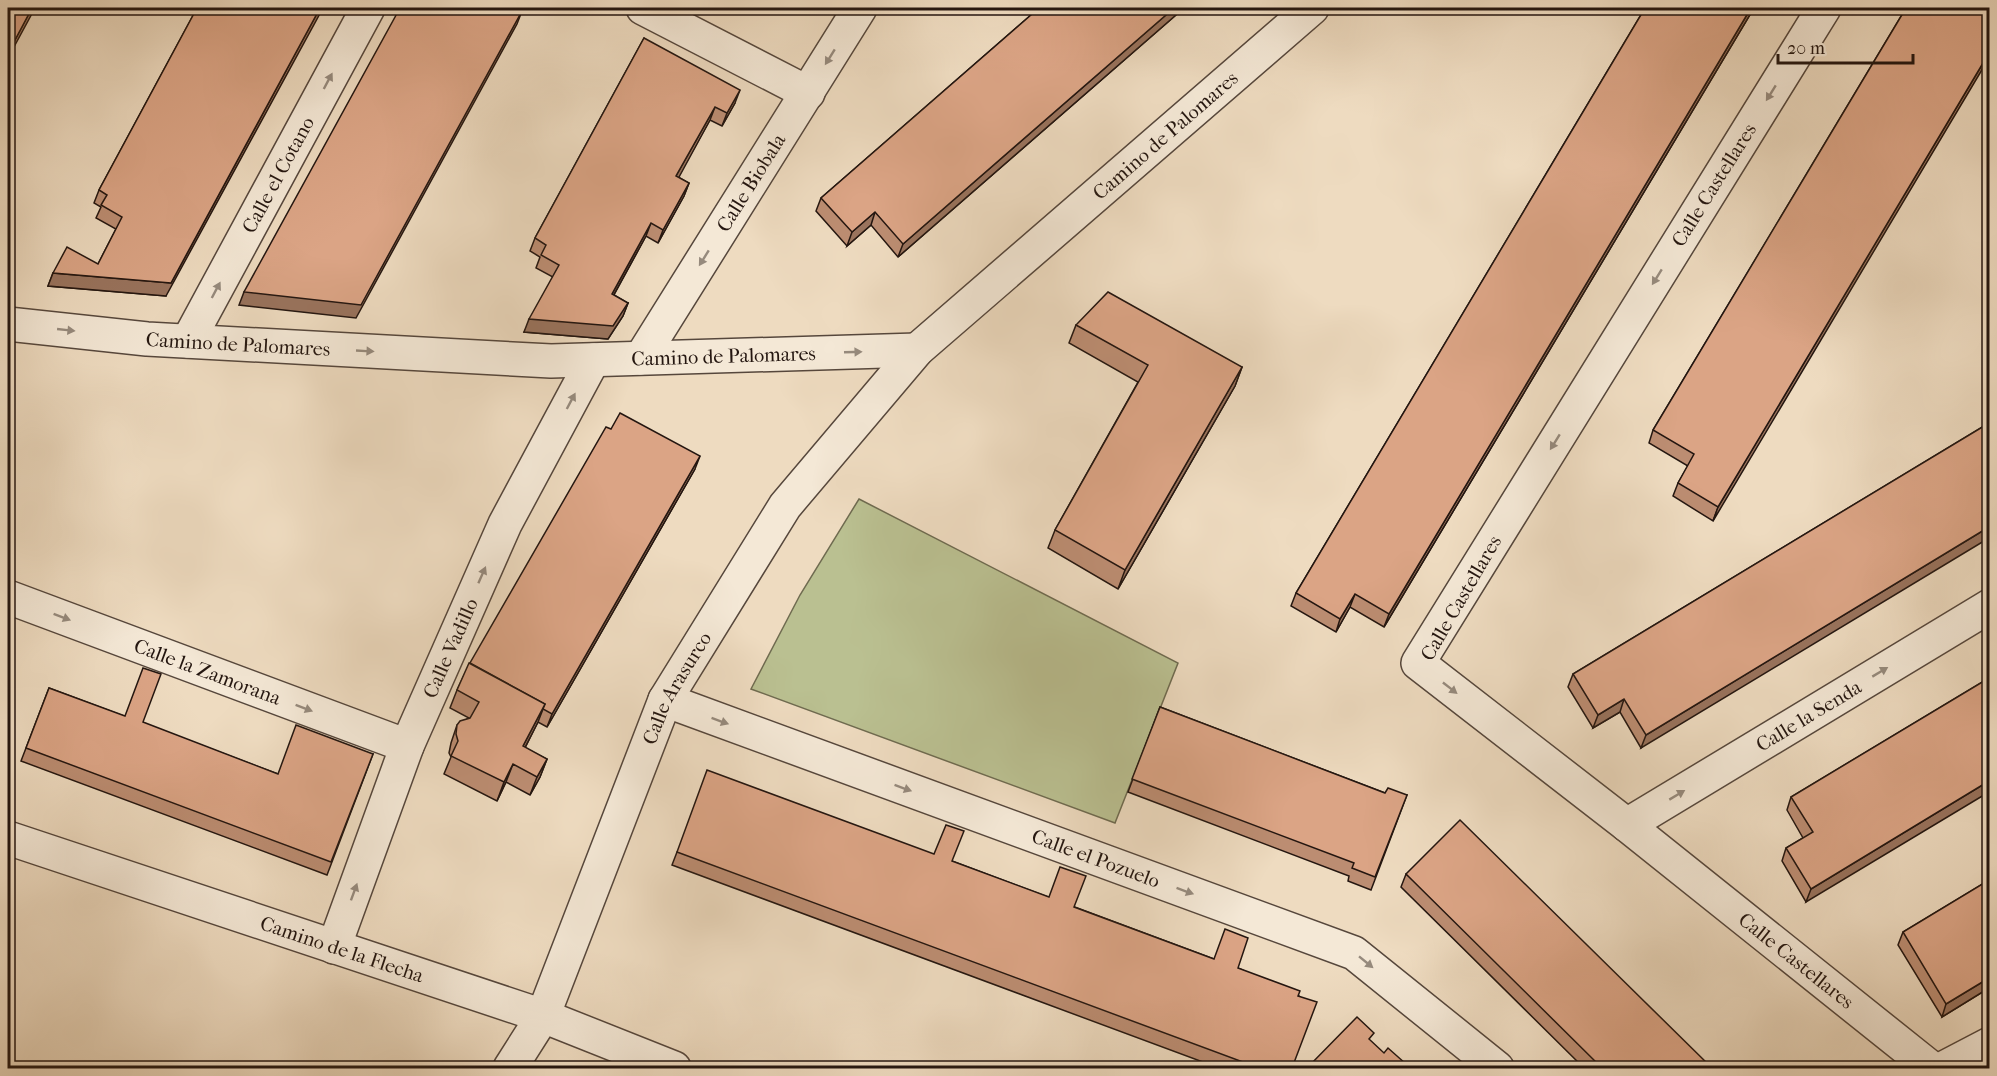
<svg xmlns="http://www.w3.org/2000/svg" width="1997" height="1076" font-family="'IM FELL French Canon',serif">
<rect width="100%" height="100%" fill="#eedbc0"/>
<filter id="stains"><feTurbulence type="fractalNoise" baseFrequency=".00333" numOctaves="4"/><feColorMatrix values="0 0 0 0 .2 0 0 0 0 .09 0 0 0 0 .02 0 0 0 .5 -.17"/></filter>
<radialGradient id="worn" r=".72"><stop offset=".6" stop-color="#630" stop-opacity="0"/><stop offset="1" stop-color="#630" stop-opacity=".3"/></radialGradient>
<!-- green -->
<path fill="#bac091" stroke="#6f6b50" stroke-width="1.5" d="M859,499L1178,663L1115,823L751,689L800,595Z"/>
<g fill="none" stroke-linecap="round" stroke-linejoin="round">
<!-- minor casing -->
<g stroke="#56473c" stroke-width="36">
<g id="minor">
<path d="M643,8L808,93"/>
<path id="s1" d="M1824,8L1418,663L1627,825L1931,1068"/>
<path id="s2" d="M8,324L147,339L551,361L917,350"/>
<path id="s3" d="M188,341L368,8"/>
<path id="s4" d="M641,358L860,8"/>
<path id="s5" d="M8,597L407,746"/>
<path id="s6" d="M665,700L1354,953L1497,1068"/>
<path id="s7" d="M1627,825L1990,606"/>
<path id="s8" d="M8,838L543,1016L674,1068"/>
<path id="s9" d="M334,947L407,746L505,524L593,360"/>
<path id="s10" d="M510,1068L543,1016L665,700L785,506L917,350L1312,8"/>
<path d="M1944,1068L1990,1044"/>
</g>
</g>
<!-- minor -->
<use href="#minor" stroke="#f4e8d6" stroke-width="33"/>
</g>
<!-- wall -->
<g fill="#bc8d72" stroke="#241610" stroke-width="1.5">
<path d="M197,8L166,296L48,286L53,273L98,264L116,229L96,218L101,207L94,203L99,190Z"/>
<path d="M1039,8H1184L898,257L871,225L847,246L816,211L821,198Z"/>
<path d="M1645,8H1754L1384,627L1350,607L1336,632L1291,606L1296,593Z"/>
<path d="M1906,8L1713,521L1673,496L1678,483L1688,466L1649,443L1653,430Z"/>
<path d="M644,38L735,103L722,126L710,120L678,177L689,183L684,196L658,243L646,236L614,295L628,303L623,316L608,339L524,332L553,277L536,268L540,257L530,251L535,238Z"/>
<path d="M1076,325L1242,367L1235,386L1118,589L1048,548L1055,530L1138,382L1069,343Z"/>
<path d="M1989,423L1641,748L1620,712L1593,728L1568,687L1573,674Z"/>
<path d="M695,469L547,727L538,722L525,748L547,759L540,777L530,795L506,782L497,801L444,774L451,757L449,753L451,743L457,725L469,718L450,708L457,690L470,663Z"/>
<path d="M1989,678L1806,902L1782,861L1786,848L1803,838L1787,810L1791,797Z"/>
<path d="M49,688L278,774L373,754L327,875L21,761Z"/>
<path d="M1160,707L1385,793L1407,795L1371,890L1348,881L1349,876L1128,792Z"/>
<path d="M677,852L952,861L1238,968L1299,996L1292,1068H1219L672,865Z"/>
<path d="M1406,874L1712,1068H1584L1401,887Z"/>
<path d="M1989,880V988L1942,1017L1898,945L1903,932Z"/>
</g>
<!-- shaded-wall -->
<g fill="#99735d" stroke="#241610" stroke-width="1.5">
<path d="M32,8H35L8,58V53Z"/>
<path d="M320,8H323L166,296L48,286L53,273L171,283Z"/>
<path d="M1174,8H1184L898,257L903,244Z"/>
<path d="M1751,8H1754L1384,627L1389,614Z"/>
<path d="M522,11L517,24L356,318L239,305L244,292Z"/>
<path d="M1989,53V58L1713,521L1718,507Z"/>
<path d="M740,90L735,103L722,126L727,113Z"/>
<path d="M715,107L710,120L672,190L676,176Z"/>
<path d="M689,183L684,196L658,243L663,230Z"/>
<path d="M875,212L871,225L847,246L852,232Z"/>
<path d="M651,223L646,236L607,307L612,294Z"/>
<path d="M628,303L623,316L608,339L524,332L529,319Z"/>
<path d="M1242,367L1235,386L1118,589L1125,570Z"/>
<path d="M700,456L695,469L547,727L552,714Z"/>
<path d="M1989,527V538L1641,748L1646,735Z"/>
<path d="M1355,594L1350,607L1336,632L1340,619Z"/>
<path d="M1624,699L1620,712L1593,728L1598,715Z"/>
<path d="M545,704L538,722L516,765L523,746Z"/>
<path d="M547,759L540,777L530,795L537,777Z"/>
<path d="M513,764L506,782L497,801L504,782Z"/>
<path d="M1989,781V792L1806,902L1811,889Z"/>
<path d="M1989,978V988L1942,1017L1946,1004Z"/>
</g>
<!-- building -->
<g fill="#dba485" stroke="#241610" stroke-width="1.5">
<path d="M8,8H32L8,53Z"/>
<path d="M197,8H320L171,283L53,273L67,247L98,264L122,217L101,205L107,195L99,190Z"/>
<path d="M400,8H517L522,11L361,305L244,292Z"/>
<path d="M1039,8H1174L903,244L875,212L852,232L821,198Z"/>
<path d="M1645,8H1751L1389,614L1355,594L1340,619L1296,593Z"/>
<path d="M1906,8H1989V53L1718,507L1678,483L1694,454L1653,430Z"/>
<path d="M644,38L740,90L727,113L715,107L676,176L689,183L663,230L651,223L612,294L628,303L613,326L529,319L559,265L541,255L546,245L535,238Z"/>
<path d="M1108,292L1242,367L1125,570L1055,530L1148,365L1076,325Z"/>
<path d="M620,413L700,456L552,714L543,709L545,704L470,663L606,427L611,429Z"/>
<path d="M1989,423V527L1646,735L1624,699L1598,715L1573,674Z"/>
<path d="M469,663L545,704L523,746L547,759L537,777L513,764L504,782L451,756L458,741L456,734L457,725L460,721L470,718L479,702L457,690Z"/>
<path d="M143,668L161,674L143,722L278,774L296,725L373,754L331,862L26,748L49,688L125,716Z"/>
<path d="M1989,678V781L1811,889L1786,848L1813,832L1791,797Z"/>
<path d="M1160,707L1385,793L1388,788L1407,795L1375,877L1352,868L1354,863L1132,779Z"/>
<path d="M707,770L934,854L946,825L964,831L952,861L1049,897L1060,867L1086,876L1074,907L1214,959L1225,929L1248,938L1238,968L1300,991L1298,996L1317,1002L1292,1068H1274L1268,1066L1267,1068H1259L677,852Z"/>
<path d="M1460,820L1712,1068H1602L1406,874Z"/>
<path d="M1989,880V978L1946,1004L1903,932Z"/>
<path d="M1357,1017L1374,1033L1369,1039L1384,1053L1388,1048L1406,1064L1402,1068H1307Z"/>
</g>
<!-- one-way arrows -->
<defs><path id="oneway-solid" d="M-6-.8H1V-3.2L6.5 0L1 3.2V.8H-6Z" transform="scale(1.5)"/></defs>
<g fill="#968a7d">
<use href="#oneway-solid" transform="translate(830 57) rotate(122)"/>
<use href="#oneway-solid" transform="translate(328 81) rotate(-62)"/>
<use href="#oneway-solid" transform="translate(1771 93) rotate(122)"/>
<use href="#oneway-solid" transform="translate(704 258) rotate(122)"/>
<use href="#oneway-solid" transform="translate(1657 277) rotate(122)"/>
<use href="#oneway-solid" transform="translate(216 290) rotate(-62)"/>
<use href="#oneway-solid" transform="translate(66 330) rotate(6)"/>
<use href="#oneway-solid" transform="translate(365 351) rotate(3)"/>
<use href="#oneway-solid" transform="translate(853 352) rotate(-2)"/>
<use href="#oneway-solid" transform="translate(571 401) rotate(-62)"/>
<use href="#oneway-solid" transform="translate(1555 442) rotate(122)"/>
<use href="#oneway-solid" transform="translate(482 575) rotate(-66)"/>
<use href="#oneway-solid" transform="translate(62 617) rotate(21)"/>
<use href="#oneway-solid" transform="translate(1880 672) rotate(-31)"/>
<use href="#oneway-solid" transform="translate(1450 688) rotate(38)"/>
<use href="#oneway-solid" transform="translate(304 708) rotate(21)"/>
<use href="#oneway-solid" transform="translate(720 721) rotate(20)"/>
<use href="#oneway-solid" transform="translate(903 788) rotate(20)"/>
<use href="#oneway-solid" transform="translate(1677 795) rotate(-31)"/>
<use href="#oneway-solid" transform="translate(1185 891) rotate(20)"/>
<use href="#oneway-solid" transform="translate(354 892) rotate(-70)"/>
<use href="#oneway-solid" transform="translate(1366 962) rotate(39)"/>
</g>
<g text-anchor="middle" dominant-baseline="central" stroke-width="5" stroke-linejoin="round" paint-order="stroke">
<!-- street labels -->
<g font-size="20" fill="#241610" stroke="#f4e8d6">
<text stroke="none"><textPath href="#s10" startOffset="1161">Camino de Palomares</textPath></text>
<text stroke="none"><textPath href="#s3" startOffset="189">Calle el Cotano</textPath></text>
<text stroke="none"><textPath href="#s4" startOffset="207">Calle Biobala</textPath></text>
<text transform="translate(1714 185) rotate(-58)">Calle Castellares</text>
<text stroke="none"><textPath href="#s2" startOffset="231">Camino de Palomares</textPath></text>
<text stroke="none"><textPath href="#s2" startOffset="717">Camino de Palomares</textPath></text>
<text transform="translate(1461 598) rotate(-60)">Calle Castellares</text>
<text stroke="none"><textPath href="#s9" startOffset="321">Calle Vadillo</textPath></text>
<text stroke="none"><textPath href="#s5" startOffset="213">Calle la Zamorana</textPath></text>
<text stroke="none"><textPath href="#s10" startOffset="416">Calle Arasurco</textPath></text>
<text stroke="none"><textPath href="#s7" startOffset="212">Calle la Senda</textPath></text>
<text stroke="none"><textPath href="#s6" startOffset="459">Calle el Pozuelo</textPath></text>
<text stroke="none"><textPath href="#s8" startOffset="352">Camino de la Flecha</textPath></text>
<text stroke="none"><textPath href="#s1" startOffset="1252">Calle Castellares</textPath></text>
</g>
</g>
<!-- margin -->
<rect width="1997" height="1076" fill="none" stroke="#eedbc0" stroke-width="30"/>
<rect x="9" y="9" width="1979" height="1058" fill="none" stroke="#241610" stroke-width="3"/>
<rect x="15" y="15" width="1967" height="1046" fill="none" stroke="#241610" stroke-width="1.5"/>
<!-- scale -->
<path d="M1778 54v9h135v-9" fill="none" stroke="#241610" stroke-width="3"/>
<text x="1787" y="54" font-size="18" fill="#241610" stroke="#f4e8d6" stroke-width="4.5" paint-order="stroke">20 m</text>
<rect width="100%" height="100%" filter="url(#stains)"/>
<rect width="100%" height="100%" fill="url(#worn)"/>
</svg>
